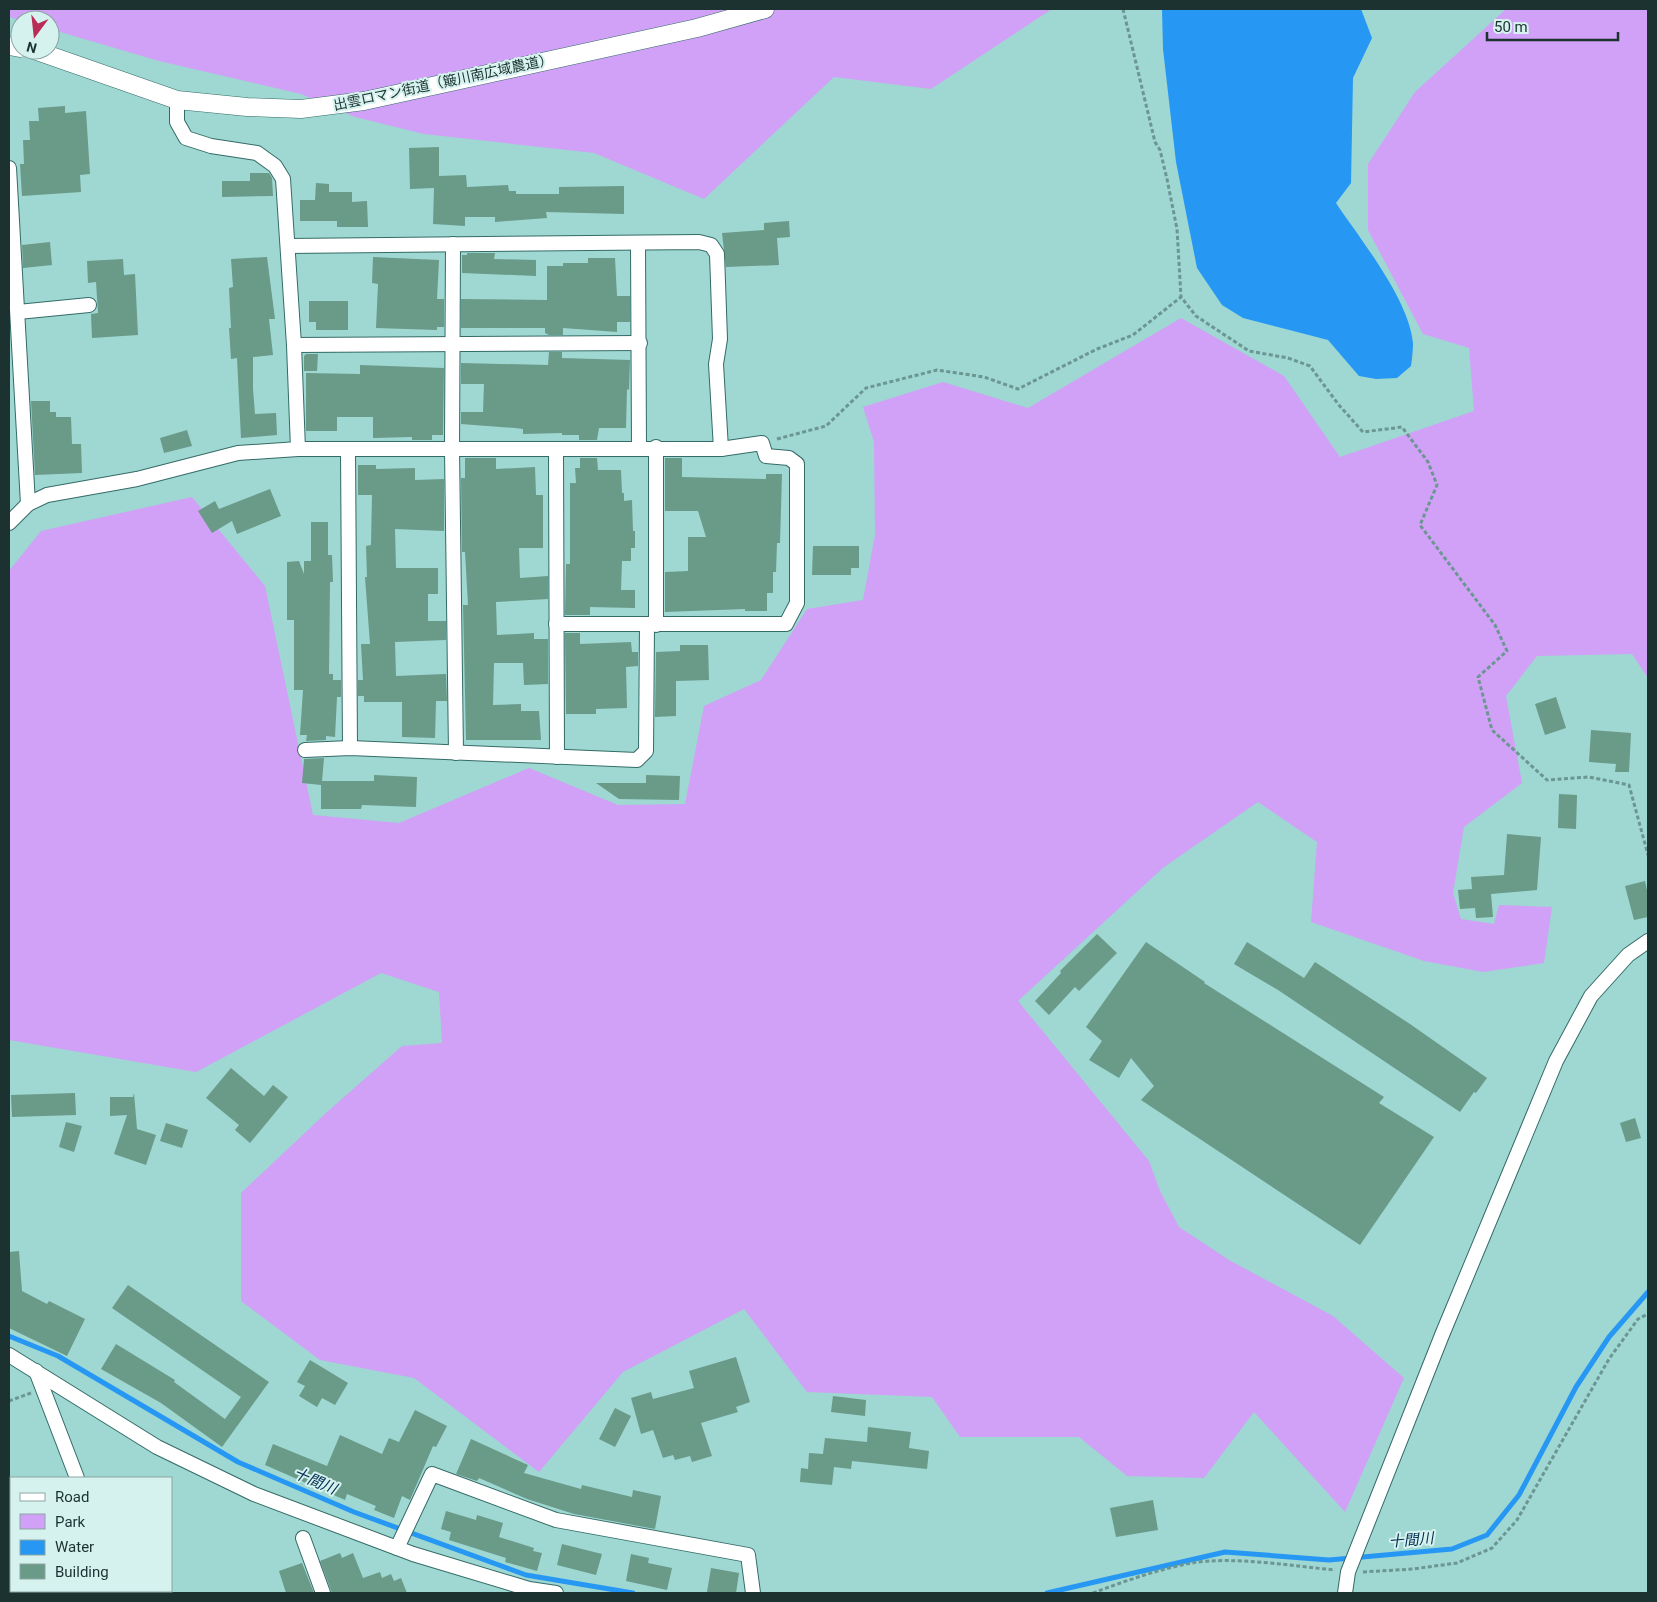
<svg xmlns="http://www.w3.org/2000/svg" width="1657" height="1602" font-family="Roboto,'Noto Sans JP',sans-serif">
<rect width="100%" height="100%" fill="#9fd7d2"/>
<!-- green -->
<g fill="#d0a1f7">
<path d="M9,9H1052L931,89L834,77L704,199L594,153L424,134L355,117L301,94L159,61L50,29V20H20L9,17Z"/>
<path d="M1506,9H1648V678L1632,654L1537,656L1506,696L1522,783L1464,827L1453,893L1461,919L1494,924L1499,905L1552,907L1544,963L1483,972L1424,961L1311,922L1317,842L1258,802L1164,867L1018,1001L1149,1161L1160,1191L1179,1227L1229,1260L1333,1316L1404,1378L1345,1512L1254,1412L1204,1478L1127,1476L1079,1437H960L932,1397L807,1392L744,1309L623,1372L539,1472L414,1378L320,1360L241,1301V1193L327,1112L402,1046L442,1043L439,992L381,973L196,1072L9,1040V571L41,531L192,497L265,586L313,815L399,823L529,768L618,805L685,804L704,706L761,680L807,609L863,600L875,535L874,442L863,407L943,382L1028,408L1181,318L1284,376L1340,457L1474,411L1469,348L1423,334L1368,230V164L1415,92Z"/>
</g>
<!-- water -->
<path fill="#2698f4" d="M1162,9H1361L1372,38L1353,78L1351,183L1336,203C1360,239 1409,299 1413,343C1413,350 1412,359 1411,366L1397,378L1376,379L1359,376L1328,340L1243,318L1222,305L1197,268L1176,162L1163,49Z"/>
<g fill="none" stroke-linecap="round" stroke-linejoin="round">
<!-- stream -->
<g stroke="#2698f4" stroke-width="5">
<path d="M9,1336L58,1356L238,1462L354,1512L526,1575L633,1593"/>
<path d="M1047,1593L1225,1552L1329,1560L1452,1549L1487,1535L1519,1495L1576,1387L1609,1337L1648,1292"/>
</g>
</g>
<!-- building -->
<g fill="#6a9a88">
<path d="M65,106V113L86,111L90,174L80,175L81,192L22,196L20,164H24L23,140H30L29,121H39L38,108Z"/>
<path d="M439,147V176L466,175L467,187L508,185L509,191H516V194H559V187L624,186V214L546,212L547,218L495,222V217H465V226L433,224L434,188L410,189L409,148Z"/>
<path d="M250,173H269L272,178L273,196L222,197V181H250Z"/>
<path d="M316,183L329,184V192H352V202L367,201L368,227H337V221H300V200H315Z"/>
<path d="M789,221L790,237L777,238L779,265L726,267L722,233L764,230V223Z"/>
<path d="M50,242L52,265L23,268L22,245Z"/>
<path d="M467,253H495L494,259L536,260V276L462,273V255H467Z"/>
<path d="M267,257L275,319H269L273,355L253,357V389L255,414L276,413L277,435L241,438L237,358L231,359L229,328H231L229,288L233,287L231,259Z"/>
<path d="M373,257L439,260L437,299H444V327H437V330L376,328L378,284L372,283Z"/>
<path d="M588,258H615L617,296H630V322H617V332L563,328V335H549L545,333V328H461V299L547,300V266H563V263H588Z"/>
<path d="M123,259L124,275L135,274L138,335L92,338L91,314L98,313L96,282L88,283L87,261Z"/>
<path d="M309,301H348V330H316V322H309Z"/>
<path d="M549,352H562V358L630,360L629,390L627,389L626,428H599L597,440H579V435H562V433L523,434V429L515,428L461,424V412H483L484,384H461V363L548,365Z"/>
<path d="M306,354H318L317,371H304V356Z"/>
<path d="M360,365L444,368L443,435H432V440H412V437L373,438V417H337V431H306V373L360,374Z"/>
<path d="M31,401H50V412H56V417H71L72,444H81L82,473L35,475Z"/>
<path d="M187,430L192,446L164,453L160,438Z"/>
<path d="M465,458H496V469L535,467L536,495H543V548H519L520,578L548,576V599L496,602L497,635L534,633V639H548V684L524,685L523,663H494L493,705L521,704V711H539L541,740H466L463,605H468L465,552H462L461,478H465Z"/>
<path d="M580,458H597L598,470H621L622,493H624V501L632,500L633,531H635V548H631V561H622L621,590H635V608L590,607V615H565L566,564H570V483H576L575,468H580Z"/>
<path d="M665,458H682V477L766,479V474H782L780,543H777L776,572H773V593H767V611H745V609L665,612V572L688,571V537H706L698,511H665Z"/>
<path d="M358,465H376V469L415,468V480L444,479V531L395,529L396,568H438V594H428V621H446V640L395,642L396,676L446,674L447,701H436L435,738L402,737V702H364V696H358V680H363L361,644H370L365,577H367L366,546L371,545L372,495H358Z"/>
<path d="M270,489L281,516L237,534L232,521L212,533L198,511L215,501L219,509Z"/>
<path d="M311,522H328V555H332L333,582H330L329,674H333V680H341V697H337L335,737L326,736V740L306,741L307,735H300L303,690H294V620H287V562L299,561L304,574V561H311Z"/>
<path d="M813,546H859V568H851V575H812Z"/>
<path d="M565,633H580V644L631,642L632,652H638V666L626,667L627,708L596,709V714H566Z"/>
<path d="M680,645H708L709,680L676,681V716L655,717L656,652L680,651Z"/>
<path d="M1556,697L1566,728L1545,735L1535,704Z"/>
<path d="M1591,730L1631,733L1629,772H1615L1616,764L1589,762Z"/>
<path d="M324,758L322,781H374V775L417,777L416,807L362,805L361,809H321V785L302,783L304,759Z"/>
<path d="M646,775L680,776L679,800L619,799L596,783H646Z"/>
<path d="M1559,794L1577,795L1576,829L1558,828Z"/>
<path d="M1507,834L1541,837L1537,890L1491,894L1493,917L1476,918L1475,908L1460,909L1458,890L1472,889L1471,877L1504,875Z"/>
<path d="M1645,881L1648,895V917L1634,920L1625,886Z"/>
<path d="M1097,934L1117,953L1079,991L1075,987L1049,1015L1035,1001L1061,973L1060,971Z"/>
<path d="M1146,942L1205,982L1204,983L1384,1097L1379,1103L1434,1137L1360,1245L1141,1100L1154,1086L1131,1058L1119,1078L1089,1060L1102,1041L1086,1027Z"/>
<path d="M1247,942L1304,978L1315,962L1410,1024L1487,1078L1476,1093L1474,1092L1460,1112L1278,990L1234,964Z"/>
<path d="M231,1068L264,1096L273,1085L288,1097L250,1143L235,1130L239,1125L206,1098Z"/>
<path d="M75,1093L76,1115L12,1117L11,1095Z"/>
<path d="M134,1093L137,1129L156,1135L146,1165L114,1154L127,1115L110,1116V1097H133Z"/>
<path d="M1635,1118L1641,1138L1626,1142L1620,1123Z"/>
<path d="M66,1122L82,1126L74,1152L59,1147Z"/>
<path d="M166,1123L188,1130L182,1148L160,1141Z"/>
<path d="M19,1251L22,1291L47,1304L49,1301L85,1319L67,1356L9,1328V1252Z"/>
<path d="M128,1285L269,1382L222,1447L161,1403L101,1369L116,1344L175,1380L174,1382L225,1419L241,1397L112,1308Z"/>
<path d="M736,1357L750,1402L736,1407L738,1412L701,1423L712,1456L692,1462L690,1456L675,1460L673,1455L663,1458L653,1430L641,1434L631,1398L651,1392L653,1399L694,1388L689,1371Z"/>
<path d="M310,1360L348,1383L335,1405L322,1398L317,1407L299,1396L305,1386L297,1382Z"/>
<path d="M833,1396L866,1400L865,1416L831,1412Z"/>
<path d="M615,1408L631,1416L615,1447L599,1439Z"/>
<path d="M415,1410L447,1426L436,1447L433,1446L410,1500L402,1496L394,1518L374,1510L376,1506L347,1494L345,1500L265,1465L273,1444L327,1466L340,1435L382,1454L389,1438L399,1442Z"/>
<path d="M868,1427L911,1432L909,1448L929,1451L927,1469L852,1461L851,1469L834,1467L832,1485L800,1482L801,1468L808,1469L809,1453L823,1454L825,1438L867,1442Z"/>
<path d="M471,1439L528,1465L524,1473L581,1489L582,1485L632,1497L633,1490L661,1496L655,1529L574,1514L527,1499L479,1478L477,1481L456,1474Z"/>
<path d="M1153,1500L1158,1530L1116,1537L1110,1508Z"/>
<path d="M446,1511L476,1520L477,1515L503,1523L499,1537L534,1548L533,1551L542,1553L537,1571L505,1562L506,1558L449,1540L451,1532L441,1529Z"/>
<path d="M562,1544L602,1554L596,1575L557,1565Z"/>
<path d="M340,1553L342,1558L353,1553L363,1578L380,1572L382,1578L391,1574L394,1581L401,1578L407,1593H332L320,1561Z"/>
<path d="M631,1554L649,1558L648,1563L672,1568L667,1590L626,1581Z"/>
<path d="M302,1563L314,1593H286L279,1571Z"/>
<path d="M711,1568L739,1573L736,1593L707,1592Z"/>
</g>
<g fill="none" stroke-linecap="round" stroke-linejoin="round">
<!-- minor casing -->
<g stroke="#346b67" stroke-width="16">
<g id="minor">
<path d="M177,100V122L186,138L211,146L257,153L275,166L283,179L294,345L298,449"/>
<path d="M9,168L28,504"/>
<path d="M453,244L452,449L456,753"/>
<path d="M638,244L639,447"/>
<path d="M288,246L699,242L711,245L717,254L720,339L716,364L721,449"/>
<path d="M18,312L89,305"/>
<path d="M294,345L640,343"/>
<path d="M556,449L557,757"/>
<path d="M348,450L350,748"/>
<path d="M9,523L28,504L47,495L137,479L238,453L298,449H721L762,443L766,456L789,458L797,464V603L786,624H556"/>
<path d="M656,625V447"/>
<path d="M305,750L350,748L637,760L646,751L647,625"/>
<path d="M9,1355L157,1447L254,1494L413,1554L529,1589L556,1593"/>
<path d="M36,1371L77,1478"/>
<path d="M303,1538L323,1593"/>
<path d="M397,1548L432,1474L556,1520L748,1555L753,1593"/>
<path d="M120,1591L121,1593"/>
<path d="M1345,1593L1348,1572L1442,1335L1556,1061L1591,996L1628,955L1648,941"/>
</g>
</g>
<!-- tertiary casing -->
<g stroke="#346b67" stroke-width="19">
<g id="tertiary">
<path d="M9,46L20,48"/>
<path d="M34,50L177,100L247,107L301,109L364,101L697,28L765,9"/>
</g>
</g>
<!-- path -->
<g stroke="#6b9692" stroke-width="3" stroke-dasharray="4 2.5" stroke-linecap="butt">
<path d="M1123,9L1155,142L1160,150L1167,179L1177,229L1181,297L1196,316L1249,351L1288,358L1310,366L1338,404L1363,432L1402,427L1428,462L1437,485L1420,525L1495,625L1507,651L1478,677L1492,730L1547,780L1589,777L1629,785L1648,855"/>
<path d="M777,439L826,426L866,388L937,370L984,377L1018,389L1097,349L1133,335L1181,297"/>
<path d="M9,1401L31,1393"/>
<path d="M1363,1572L1413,1569L1457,1563L1492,1548L1517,1520L1609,1359L1638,1319L1648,1314"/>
<path d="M1093,1593C1125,1581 1159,1569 1192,1563C1232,1556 1293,1566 1335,1570"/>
</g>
<!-- minor -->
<use href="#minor" stroke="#fff" stroke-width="14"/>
<!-- tertiary -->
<use href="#tertiary" stroke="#fff" stroke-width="18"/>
</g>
<g text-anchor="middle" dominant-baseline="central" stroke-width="4" stroke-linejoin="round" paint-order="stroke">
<!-- street labels -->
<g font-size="14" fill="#1b3230" stroke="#d6f2ef">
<text transform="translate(443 82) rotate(-12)">出雲ロマン街道（簸川南広域農道）</text>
</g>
<!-- water labels -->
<g font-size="15" font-style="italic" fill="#012d51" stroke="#d6f2ef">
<text transform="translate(315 1481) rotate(23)">十間川</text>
<text transform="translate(1411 1540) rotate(-5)">十間川</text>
</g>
</g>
<!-- border -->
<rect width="1657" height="1602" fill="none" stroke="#1b3230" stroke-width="20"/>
<!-- legend -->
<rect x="10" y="1477" width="162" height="115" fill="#d6f2ef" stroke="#8ba5a3"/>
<rect x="20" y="1493" width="25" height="8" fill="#ffffff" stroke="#8ba5a3"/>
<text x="55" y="1502" font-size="15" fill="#1b3230">Road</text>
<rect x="20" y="1514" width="25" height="15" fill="#d0a1f7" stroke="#8ba5a3"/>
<text x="55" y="1527" font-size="15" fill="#1b3230">Park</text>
<rect x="20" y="1540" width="25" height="15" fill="#2698f4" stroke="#8ba5a3"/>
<text x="55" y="1552" font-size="15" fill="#1b3230">Water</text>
<rect x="20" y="1564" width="25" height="15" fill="#6a9a88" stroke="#8ba5a3"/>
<text x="55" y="1577" font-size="15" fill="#1b3230">Building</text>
<!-- north arrow -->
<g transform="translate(35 35) rotate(195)"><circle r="24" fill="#d6f2ef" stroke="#8ba5a3"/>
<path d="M0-4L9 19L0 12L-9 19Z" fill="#ba2b55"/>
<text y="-8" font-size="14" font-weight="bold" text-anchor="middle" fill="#1b3230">N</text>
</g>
<!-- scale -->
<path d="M1487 32v8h131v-8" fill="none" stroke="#1b3230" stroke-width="2.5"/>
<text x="1494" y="32" font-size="15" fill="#1b3230" stroke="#d6f2ef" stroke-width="4" paint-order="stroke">50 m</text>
</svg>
